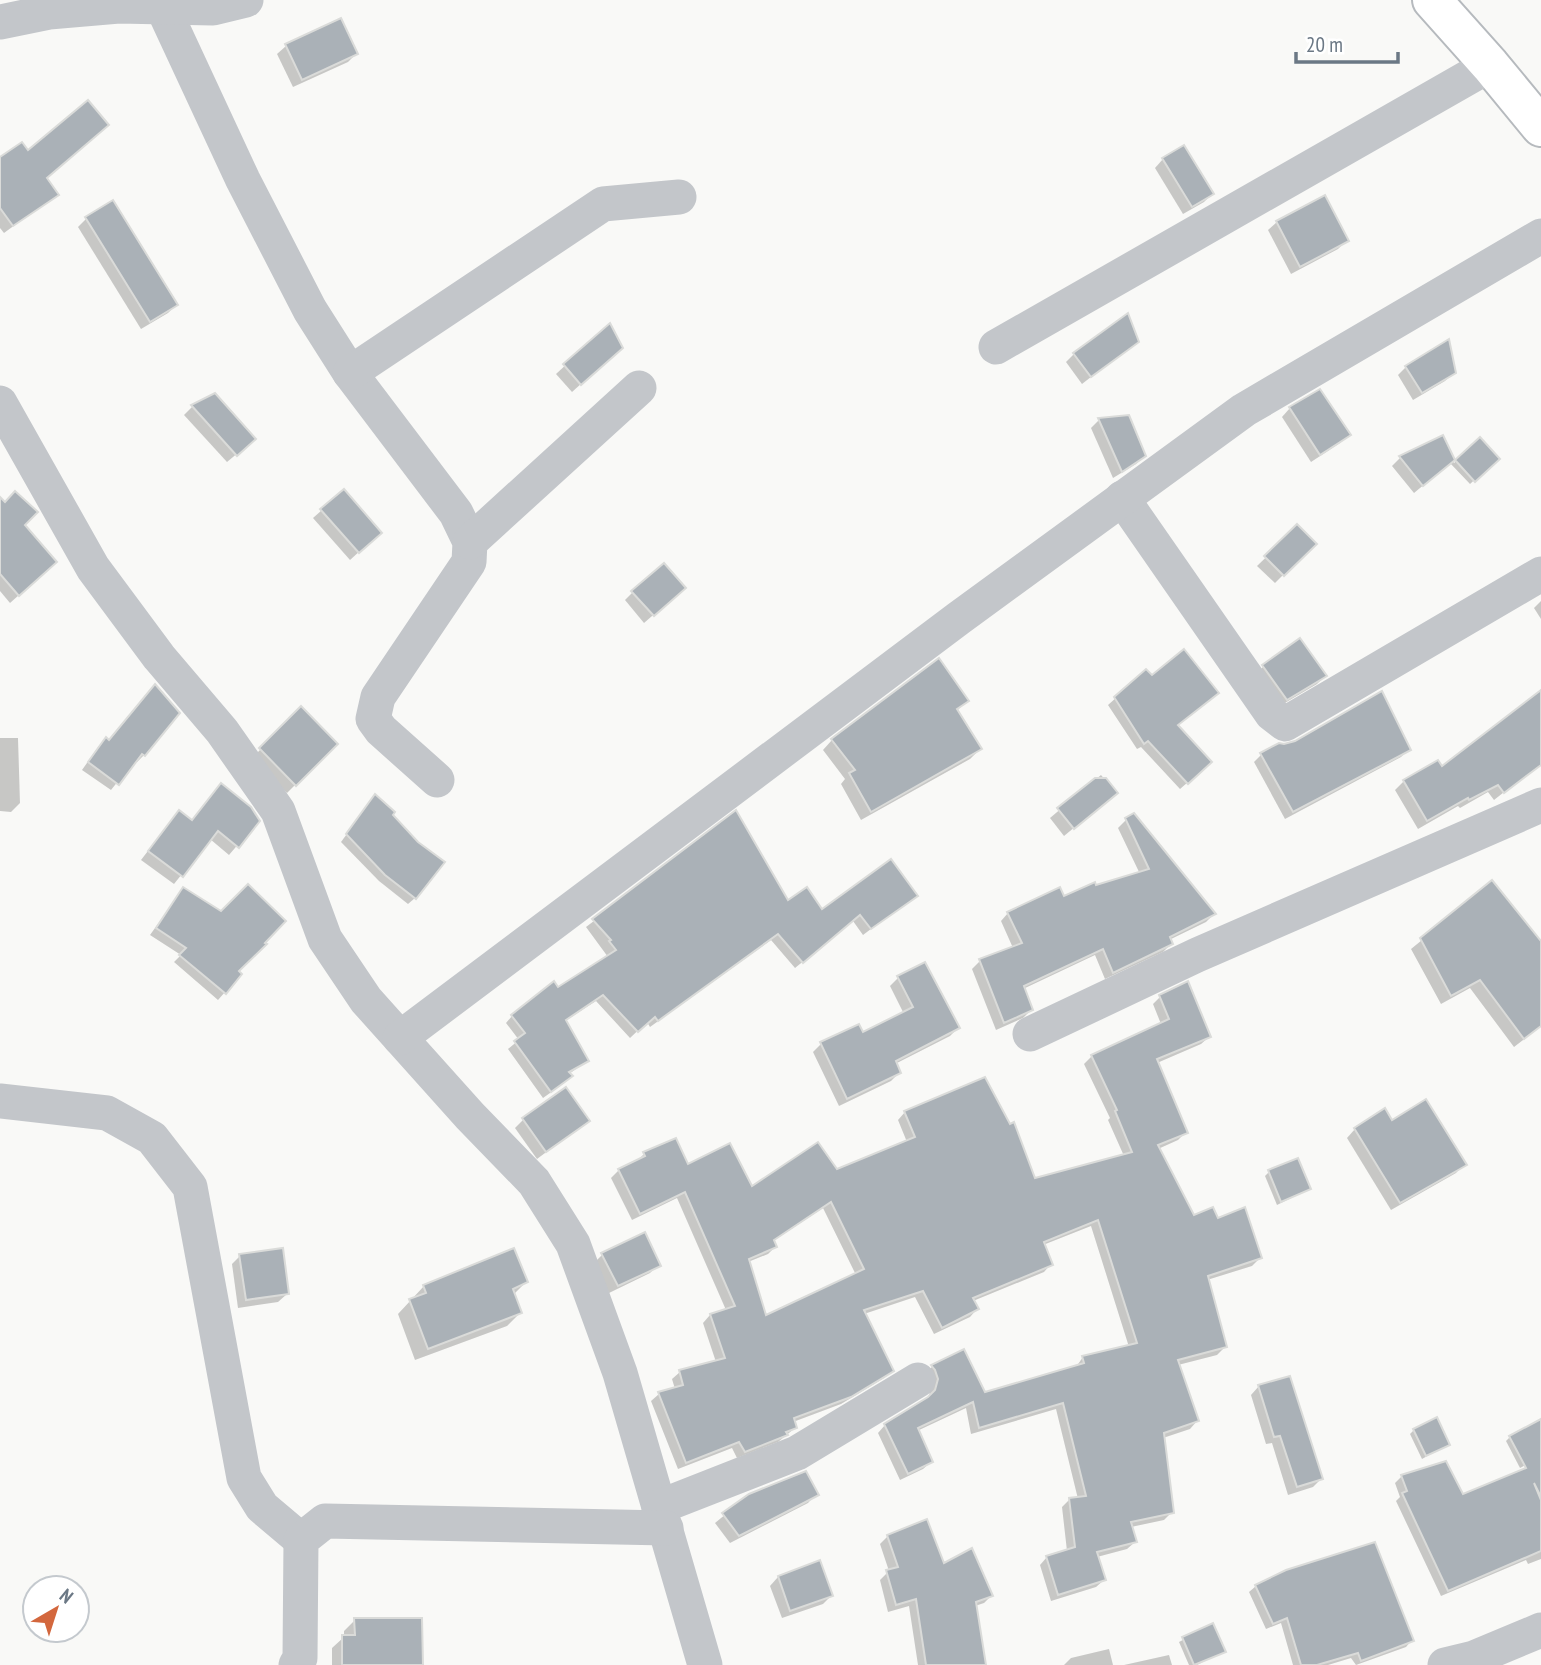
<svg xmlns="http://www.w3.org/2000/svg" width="1541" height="1665" font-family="'PT Sans Narrow',sans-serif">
<rect width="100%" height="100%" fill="#f9f9f7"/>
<!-- shadow -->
<g fill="#0003" fill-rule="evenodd">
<path d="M340,20L356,54L348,62L293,87L277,54L286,46Z"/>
<path d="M0,159L46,179L57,194L4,233L0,228Z"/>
<path d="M1163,159L1212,194L1204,202L1183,214L1155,168Z"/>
<path d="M86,219L176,305L168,313L141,329L78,227Z"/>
<path d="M1277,222L1346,241L1338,249L1291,274L1268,230Z"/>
<path d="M609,325L612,356L572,392L556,374Z"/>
<path d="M1137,341L1082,384L1066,362L1074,354Z"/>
<path d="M1406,367L1454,372L1445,381L1413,400L1398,375Z"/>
<path d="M1320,391L1348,435L1340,443L1311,462L1282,417L1290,408Z"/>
<path d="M214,396L245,447L227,462L184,415L192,407Z"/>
<path d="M1099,420L1144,456L1136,464L1113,478L1091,428Z"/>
<path d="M1442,437L1454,463L1480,439L1498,458L1470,484L1450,463L1414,493L1392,466L1400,458Z"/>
<path d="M0,509L23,525L47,570L10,603L0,591Z"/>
<path d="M322,510L371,541L350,560L313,518Z"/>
<path d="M1297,527L1314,544L1275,583L1257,566Z"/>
<path d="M633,592L675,596L644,623L625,600Z"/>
<path d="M1541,601V619L1534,608Z"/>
<path d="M1264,666L1325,676L1317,684L1278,707L1255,675Z"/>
<path d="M1146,671L1203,769L1180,789L1141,747L1137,749L1108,705Z"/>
<path d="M149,693L144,755L137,762L135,760L111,790L82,770L99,746L108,741Z"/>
<path d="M1541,693V760L1536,767L1494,800L1488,792L1460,808L1458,806L1418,829L1395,790L1404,781L1441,769Z"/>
<path d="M966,701L957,711L980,749L970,759L861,820L841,784L845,779L823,750L832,740Z"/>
<path d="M301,709L336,744L287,793L252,758Z"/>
<path d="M0,738H18L20,803L11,812L0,811Z"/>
<path d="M1408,750L1401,757L1285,819L1254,762L1261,755Z"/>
<path d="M1101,775L1116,793L1064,836L1050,818Z"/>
<path d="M375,796L415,898L408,904L379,881L341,842Z"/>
<path d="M736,813L787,903L822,911L916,895L863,935L853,921L795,968L771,940L650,1027L647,1022L630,1038L596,1001L565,1021L587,1061L569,1074L570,1076L564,1083L543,1098L508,1049L519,1040L506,1023L512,1016L608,957L586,927Z"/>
<path d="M1126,820L1214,914L1206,922L1169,940L1171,944L1163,952L1105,979L1095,955L1023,989L1031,1010L1023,1018L996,1030L972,969L980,961L1013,948L1001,921L1008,913L1140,874L1118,828Z"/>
<path d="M171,821L191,822L258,821L229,855L210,839L174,884L141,860Z"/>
<path d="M1492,883L1541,944V1026L1514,1047L1470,988L1441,1004L1411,949Z"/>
<path d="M183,889L240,975L218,1000L174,962L181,955L150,935Z"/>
<path d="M925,964L958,1028L950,1036L895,1064L899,1073L891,1081L839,1106L813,1052L821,1044L862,1034L904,1014L890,986L898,978Z"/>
<path d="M1160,997L1209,1037L1201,1044L1157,1063L1186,1132L1178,1140L1158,1149L1193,1217L1217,1220L1260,1258L1252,1266L1207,1280L1225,1347L1217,1355L1178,1365L1197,1421L1190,1429L1163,1438L1172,1512L1164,1520L1131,1527L1135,1542L1127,1549L1097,1557L1104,1580L1096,1587L1051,1601L1040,1565L1047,1557L1067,1551L1062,1507L1069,1500L1078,1499L1056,1409L971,1434L966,1408L917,1431L931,1462L923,1469L900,1480L878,1433L885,1425L928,1399L931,1388L924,1374L932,1367L963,1352L984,1394L1076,1367L1083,1357L1129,1347L1091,1226L1043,1245L1051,1264L1044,1272L973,1301L977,1309L970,1317L934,1334L915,1297L864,1314L892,1371L884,1378L841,1404L793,1422L795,1428L778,1442L737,1458L732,1448L678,1469L651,1401L659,1394L675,1389L672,1379L680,1372L716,1362L703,1323L710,1315L726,1310L677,1198L632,1220L611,1178L619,1170L636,1162L644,1154L687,1166L751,1189L837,1171L907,1142L898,1120L905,1112L1034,1180L1124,1156L1108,1120L1110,1118L1084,1064L1092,1056L1161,1024L1153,1004ZM823,1208L856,1275L765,1317L748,1262L768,1254L775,1247L773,1241Z"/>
<path d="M523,1120L588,1121L537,1159L515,1128Z"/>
<path d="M1392,1122L1464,1164L1456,1173L1391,1210L1347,1138L1355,1129Z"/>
<path d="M1269,1172L1309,1189L1277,1205L1265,1176Z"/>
<path d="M603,1254L658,1265L650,1273L609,1293L594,1263Z"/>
<path d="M240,1256L287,1294L278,1302L238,1308L232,1264Z"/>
<path d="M526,1282L513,1295L520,1313L507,1326L415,1360L398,1314L424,1286Z"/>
<path d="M1259,1386L1321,1479L1313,1487L1288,1495L1272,1443L1266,1444L1251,1395Z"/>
<path d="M1541,1427V1457L1520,1468L1506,1441L1510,1437Z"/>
<path d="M1414,1430L1448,1444L1422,1459L1410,1434Z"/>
<path d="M1402,1476L1462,1497L1541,1505V1559L1528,1564L1526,1560L1441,1596L1396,1501L1400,1497L1395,1483Z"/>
<path d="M816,1494L808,1503L730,1543L715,1523L749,1495Z"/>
<path d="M888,1536L943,1565L991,1596L984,1603L975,1606L984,1665H918L909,1606L888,1612L880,1580L889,1571L880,1544Z"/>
<path d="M778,1577L831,1596L823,1604L782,1618L770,1586Z"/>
<path d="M1256,1586L1412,1640L1406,1647L1356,1665L1351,1658L1328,1665H1293L1281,1623L1266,1629L1249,1592Z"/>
<path d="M355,1620L421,1665H332V1648L344,1637V1631Z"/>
<path d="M1212,1625L1224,1651L1197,1665H1189L1179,1642Z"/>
<path d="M1109,1649L1113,1665H1064L1071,1658Z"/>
<path d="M1169,1655L1172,1665H1124Z"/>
</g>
<!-- building -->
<g fill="#aab1b7" stroke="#dadbd9" stroke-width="2" fill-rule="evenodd">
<path d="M341,18L358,54L302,80L285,44Z"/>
<path d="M88,100L109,125L47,178L59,195L13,226L0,208V157L22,142L28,150Z"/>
<path d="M1184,145L1214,194L1192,207L1162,158Z"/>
<path d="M1325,195L1349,241L1300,267L1276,221Z"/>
<path d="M113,200L178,305L150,322L85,217Z"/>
<path d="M1128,313L1139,342L1091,377L1073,353Z"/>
<path d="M610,323L623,348L581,385L563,364Z"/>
<path d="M1449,339L1456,373L1422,393L1405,366Z"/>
<path d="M1320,389L1351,435L1320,455L1289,407Z"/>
<path d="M215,393L256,439L237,456L191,405Z"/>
<path d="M1129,415L1146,456L1122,472L1098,418Z"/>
<path d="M1443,435L1455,460L1423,486L1399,456Z"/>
<path d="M1480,437L1500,459L1475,482L1455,460Z"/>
<path d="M344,489L382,533L359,553L320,509Z"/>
<path d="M15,491L38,512L25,525L57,562L19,596L0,574V497L5,502Z"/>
<path d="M1297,524L1317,544L1284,576L1264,556Z"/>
<path d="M664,563L686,588L654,616L631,591Z"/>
<path d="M1300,638L1327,676L1287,700L1262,665Z"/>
<path d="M1184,649L1219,693L1178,725L1212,762L1188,784L1148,741L1144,744L1114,697L1146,669L1152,675Z"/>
<path d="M939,658L969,701L957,709L982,749L871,812L849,773L855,770L831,739Z"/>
<path d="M155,684L180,713L145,756L142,754L119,785L88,762L106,737L109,740Z"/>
<path d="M1541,690V765L1504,793L1498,785L1469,800L1468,798L1427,821L1403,780L1438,760L1442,766Z"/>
<path d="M1382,691L1411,750L1293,812L1260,753L1279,743L1284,744L1295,741Z"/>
<path d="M301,706L338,744L296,786L259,748Z"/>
<path d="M1095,778H1106L1118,793L1074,829L1057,808Z"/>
<path d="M221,783L251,807L260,821L239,848L218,831L183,877L148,851L179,810L192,820Z"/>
<path d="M375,794L395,812L393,815L418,842L445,862L416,899L385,875L346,834Z"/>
<path d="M736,810L788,900L807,887L822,909L891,859L918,896L871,929L860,915L803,963L778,934L658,1021L655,1017L638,1032L603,995L566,1020L589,1061L569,1072L573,1076L551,1092L514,1041L525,1033L511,1015L554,981L558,987L616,950L609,941L611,940L592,919Z"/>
<path d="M1134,813L1216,914L1170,937L1173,944L1113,973L1103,949L1024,986L1033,1010L1004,1023L979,959L1022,943L1007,912L1060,887L1064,896L1095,882L1096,885L1149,869L1125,818Z"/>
<path d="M1492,880L1541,941V1026L1524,1039L1480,980L1451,996L1420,938Z"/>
<path d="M248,884L286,921L265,943L267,944L239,971L242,974L226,994L179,955L186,948L156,928L183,887L221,911Z"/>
<path d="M925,962L960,1028L896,1061L901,1073L847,1099L820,1042L859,1024L863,1032L913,1007L897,976Z"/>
<path d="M1188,981L1211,1037L1157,1059L1188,1133L1158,1145L1194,1215L1213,1207L1218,1218L1245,1207L1262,1258L1208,1276L1227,1347L1178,1360L1199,1421L1164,1433L1174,1513L1131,1522L1137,1542L1097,1552L1106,1580L1058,1595L1046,1556L1075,1547L1069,1498L1086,1496L1063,1403L979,1428L973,1402L918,1428L933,1462L908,1474L884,1424L928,1397L935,1390L938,1379L935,1370L931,1365L964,1349L985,1392L1084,1363L1082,1356L1137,1343L1098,1220L1044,1242L1053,1265L973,1298L979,1309L942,1328L923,1291L864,1310L894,1371L851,1397L794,1418L797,1428L786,1432L788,1435L745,1452L739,1442L686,1463L658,1392L683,1385L679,1370L725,1358L710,1314L735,1306L685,1192L640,1214L618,1169L645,1156L643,1152L676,1138L688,1164L730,1143L752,1186L818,1142L837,1169L915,1137L904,1111L985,1077L1010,1124L1014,1122L1035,1178L1132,1152L1115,1111L1117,1110L1091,1055L1169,1019L1159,995ZM831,1202L864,1269L766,1315L749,1259L777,1247L774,1240Z"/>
<path d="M566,1087L590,1121L546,1152L522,1118Z"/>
<path d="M1426,1099L1467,1165L1400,1203L1354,1128L1385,1108L1392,1120Z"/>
<path d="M1298,1158L1311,1189L1281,1202L1268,1170Z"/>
<path d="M645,1232L661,1266L618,1286L601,1253Z"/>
<path d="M283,1248L289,1294L246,1300L239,1254Z"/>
<path d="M514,1248L528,1282L513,1289L522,1313L428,1349L409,1299L426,1293L423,1285Z"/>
<path d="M1290,1376L1323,1479L1297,1487L1280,1436L1274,1437L1258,1385Z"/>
<path d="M1437,1417L1450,1445L1426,1456L1413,1429Z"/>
<path d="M1541,1419V1497L1534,1483L1541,1500V1551L1448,1591L1402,1493L1407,1491L1401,1475L1446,1461L1463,1494L1526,1468L1509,1436Z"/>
<path d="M806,1471L819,1495L794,1508L739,1536L722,1513L749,1494Z"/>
<path d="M927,1519L944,1563L972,1548L993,1596L976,1602L986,1665H926L916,1599L896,1605L886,1570L898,1567L887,1535Z"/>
<path d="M1375,1542L1414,1641L1361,1661L1358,1653L1317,1665H1301L1287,1618L1273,1624L1255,1585L1286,1570Z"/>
<path d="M820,1560L833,1596L790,1611L778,1576Z"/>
<path d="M354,1618H422L423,1665H342V1635H355Z"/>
<path d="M1213,1623L1226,1652L1194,1665L1182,1637Z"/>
</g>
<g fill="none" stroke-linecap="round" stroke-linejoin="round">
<!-- secondary casing -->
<g stroke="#b6babe" stroke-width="42">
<path id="secondary" d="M1432,0L1490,65L1541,127"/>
</g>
<!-- street -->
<g stroke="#c3c6ca" stroke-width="35">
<path d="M161,0L163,8L243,180L310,310L350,373L456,513L470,542L469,562L378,697L373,719L381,730L437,780"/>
<path d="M0,22L49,12L119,6L213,8L246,0"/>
<path d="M996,347L1490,65"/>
<path d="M350,373L603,204L679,197"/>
<path d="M0,403L93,568L159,657L222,731L278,811L325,939L366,1000L470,1116L534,1182L573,1244L620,1373L705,1665"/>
<path d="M1122,498L1272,714L1285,724L1541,574"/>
<path d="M470,542L639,388"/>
<path d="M1030,1034L1197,955L1541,805"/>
<path d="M400,1038L959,618L1244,410L1541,236"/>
<path d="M0,1101L107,1113L152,1138L190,1187L244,1478L262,1507L301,1540"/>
<path d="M659,1507L797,1453L918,1380"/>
<path d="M296,1665L300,1658L301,1540L325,1521L666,1528"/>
<path d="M1445,1665L1474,1658L1541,1630"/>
</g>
<!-- secondary -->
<use href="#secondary" stroke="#fff" stroke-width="38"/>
</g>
<!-- north arrow -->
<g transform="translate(56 1609) rotate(39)"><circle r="33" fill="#ffffff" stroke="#c4c9ce" stroke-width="2"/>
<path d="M0-5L12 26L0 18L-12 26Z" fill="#d3673d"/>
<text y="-10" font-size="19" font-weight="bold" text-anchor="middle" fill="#6b7885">N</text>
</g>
<!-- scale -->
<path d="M1296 52v10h102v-10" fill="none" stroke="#6b7885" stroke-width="3.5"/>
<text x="1306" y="52" font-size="21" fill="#6b7885" stroke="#ffffff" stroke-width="5" paint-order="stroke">20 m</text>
</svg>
